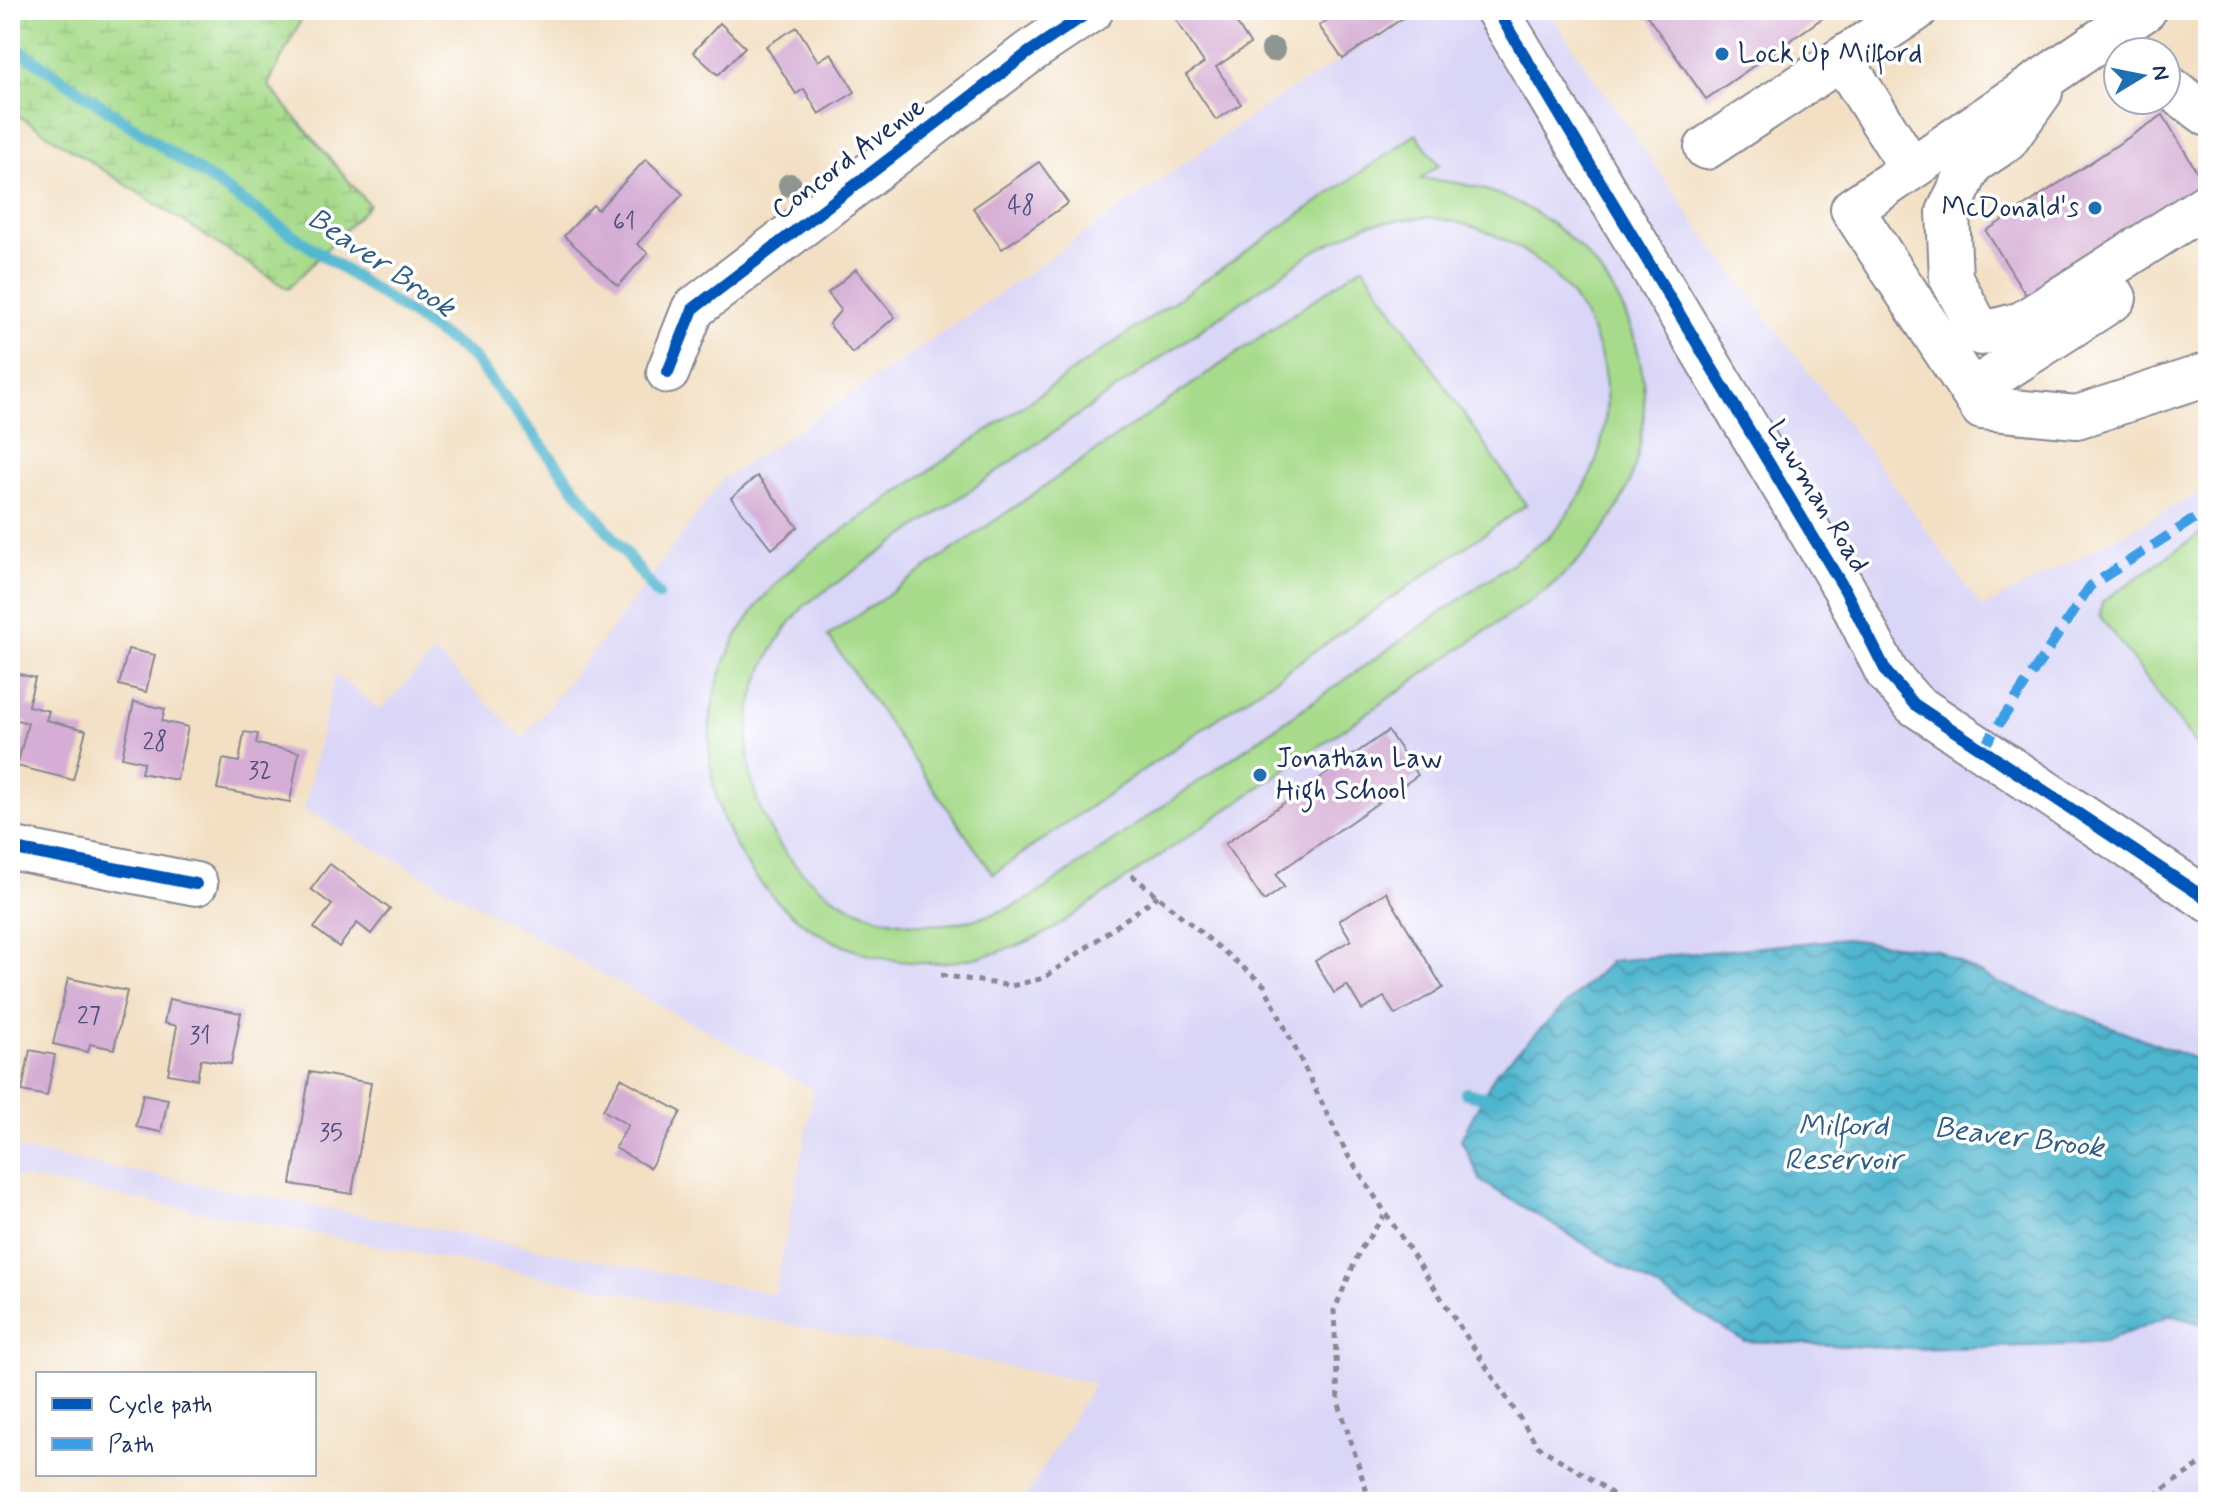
<svg xmlns="http://www.w3.org/2000/svg" width="2218" height="1512" font-family="Mynerve,sans-serif">
<defs>
<pattern id="wetland-marsh" width="20" height="14" patternUnits="userSpaceOnUse" patternTransform="scale(2)"><rect width="20" height="14" fill="#a7db8b"/><path d="M1 5h8M5 5V1M11 12h8M15 12V8" fill="none" stroke="#8fbc7a"/></pattern>
<pattern id="water-waves" width="16" height="10" patternUnits="userSpaceOnUse" patternTransform="scale(2)"><rect width="16" height="10" fill="#50b6cf"/><path d="M0 5q4-4 8 0t8 0" fill="none" stroke="#4294ab"/></pattern>
</defs>
<rect width="100%" height="100%" fill="#fff"/>
<filter id="ink" filterUnits="userSpaceOnUse"><feTurbulence type="fractalNoise" baseFrequency=".0125" numOctaves="2"/><feDisplacementMap in="SourceGraphic" scale="16" xChannelSelector="R" yChannelSelector="G"/><feConvolveMatrix kernelMatrix="1 2 1 2 8 2 1 2 1" color-interpolation-filters="sRGB"/></filter>
<filter id="wash" filterUnits="userSpaceOnUse"><feTurbulence type="fractalNoise" baseFrequency=".006" numOctaves="4" result="noise"/><feDisplacementMap in="SourceGraphic" scale="32" xChannelSelector="R" yChannelSelector="G"/><feGaussianBlur stdDeviation="1.8" result="paint"/><feColorMatrix in="noise" values="0 0 0 0 0 0 0 0 0 0 0 0 0 0 0 0 0 1.4 0 .05"/><feComposite in="paint" operator="in"/></filter>
<g filter="url(#wash)">
<rect width="100%" height="100%" fill="#f3e0c4"/>
<!-- built -->
<path fill="#dad6f7" d="M1424,10H1547L1698,227L1886,474L1982,608L2208,489V1502H1023L1094,1383L10,1175V1148L775,1294L814,1090L304,810L335,674L380,710L435,653L523,738L614,626L722,480L957,323L1279,97Z"/>
<!-- wetland -->
<path fill="url(#wetland-marsh)" stroke="#618574" stroke-width="2" d="M10,10H306L268,85L369,205L288,289L10,110Z"/>
<!-- park -->
<g fill="#a7db8b" stroke="#618574" stroke-width="2" fill-rule="evenodd">
<path d="M1416,134L1439,165L1420,179C1574,184 1683,330 1631,478C1615,524 1584,559 1547,589L1055,928C793,1072 574,736 810,553ZM1426,217C1595,236 1666,412 1548,538L1034,896C833,1006 652,773 805,605L1316,250L1368,224Z"/>
<path d="M1363,266L1526,505L993,874L828,636Z"/>
<path d="M2208,528V761L2100,616L2102,602Z"/>
</g>
<!-- water -->
<path fill="url(#water-waves)" stroke="#367296" stroke-width="2" d="M1845,939L1937,950L1996,982L2208,1064V1326L2171,1315L2104,1342L2065,1345L1909,1349L1744,1341L1481,1181L1461,1139L1496,1072L1611,961Z"/>
<g fill="none" stroke-linecap="round" stroke-linejoin="round">
<!-- stream -->
<g stroke="#50b6cf" stroke-width="12">
<path d="M10,44L472,356L658,595"/>
<path d="M1466,1093L1495,1100"/>
</g>
</g>
<g id="blocks">
<!-- building -->
<g fill="#d6aed5">
<path d="M1180,10H1228L1250,44L1216,67L1241,104L1216,120L1186,75L1204,63L1173,15Z"/>
<path d="M1341,10H1408L1410,13L1343,59L1319,26Z"/>
<path d="M1643,10H1834L1706,99Z"/>
<path d="M720,23L745,47L718,75L693,52Z"/>
<path d="M797,27L818,61L831,53L855,92L819,114L804,89L796,94L766,46Z"/>
<path d="M2163,115L2205,185L2029,300L1986,231Z"/>
<path d="M646,159L683,194L637,244L648,253L618,286L564,236L593,205L598,210Z"/>
<path d="M1039,162L1068,203L1002,249L973,208Z"/>
<path d="M856,269L895,317L852,353L829,324L841,310L828,293Z"/>
<path d="M757,476L798,527L772,549L731,498Z"/>
<path d="M128,649L155,655L146,692L119,685Z"/>
<path d="M10,655L15,656L11,672L35,678L28,706L49,711L46,720L86,730L73,780L17,766L28,723L10,718Z"/>
<path d="M134,702L165,709L162,721L188,727L177,780L141,773L144,762L122,757Z"/>
<path d="M1388,731L1418,775L1276,874L1284,887L1264,901L1225,844Z"/>
<path d="M244,732L258,734L256,744L299,752L290,802L217,789L223,759L239,762Z"/>
<path d="M330,864L390,909L371,934L357,923L339,947L314,928L332,905L311,889Z"/>
<path d="M1386,892L1443,988L1395,1015L1384,997L1362,1010L1347,985L1334,993L1315,961L1351,940L1339,920Z"/>
<path d="M10,959L18,961L11,992H10Z"/>
<path d="M68,978L127,991L114,1049L90,1044L88,1052L53,1044Z"/>
<path d="M169,999L241,1013L231,1064L201,1059L197,1079L168,1074L177,1026L164,1023Z"/>
<path d="M30,1050L55,1055L47,1096L22,1091Z"/>
<path d="M310,1072L371,1083L352,1194L291,1184Z"/>
<path d="M621,1078L681,1112L650,1168L615,1148L628,1125L603,1110Z"/>
<path d="M143,1094L168,1099L161,1132L136,1127Z"/>
</g>
</g>
</g>
<g filter="url(#ink)">
<use href="#blocks" fill-opacity="0" stroke="#878891" stroke-width="2"/>
<g fill="none" stroke-linecap="round" stroke-linejoin="round">
<!-- minor casing -->
<g stroke="#878891" stroke-width="46">
<g id="minor">
<path d="M1497,10L1845,590L1887,673L1914,704L2208,900"/>
<path d="M2145,10L1852,209L1982,408L2077,417L2208,374"/>
<path d="M1842,59L1911,168"/>
<path d="M2166,85L2208,115"/>
<path d="M2041,92L2006,141L1971,164L1948,212L1951,278L1981,334L2022,323L2208,204"/>
<path d="M1706,148L1916,10"/>
<path d="M668,372L693,309L1028,53L1092,10"/>
<path d="M1971,391L2115,298"/>
<path d="M10,848L196,884"/>
</g>
</g>
<!-- path -->
<g stroke="#878891" stroke-width="5" stroke-dasharray="6 6" stroke-linecap="butt">
<path d="M1132,875L1264,985L1347,1154L1538,1446C1556,1459 1612,1488 1619,1502"/>
<path d="M941,975L1011,986L1044,978L1158,896"/>
<path d="M1370,1502L1338,1401L1334,1311L1360,1250L1384,1216"/>
<path d="M2144,1502L2208,1459"/>
</g>
<!-- minor -->
<use href="#minor" stroke="#fff" stroke-width="42"/>
<!-- quiet -->
<path stroke="#3b9de6" stroke-width="10" stroke-dasharray="20 10" stroke-linecap="butt" d="M1982,750L2090,586L2208,510"/>
<!-- cycleway casing -->
<g stroke="#fff" stroke-width="17">
<g id="cycleway">
<path d="M1497,10L1845,590L1887,673L1914,704L2208,900"/>
<path d="M668,372L693,309L1028,53L1092,10"/>
<path d="M10,848L196,884"/>
</g>
</g>
<!-- cycleway -->
<use href="#cycleway" stroke="#0057b8" stroke-width="12"/>
</g>
<!-- trees -->
<g fill="#8f9692">
<circle cx="1273" cy="50" r="12"/>
<circle cx="790" cy="185" r="12"/>
</g>
</g>
<!-- markers -->
<g fill="#1f6fb2" stroke="#fff" stroke-width="3">
<circle cx="1722" cy="54" r="8"/>
<circle cx="2095" cy="208" r="8"/>
<circle cx="1260" cy="775" r="8"/>
</g>
<g text-anchor="middle" dominant-baseline="central" stroke-width="7" stroke-linejoin="round" paint-order="stroke">
<!-- number labels -->
<g font-size="24" fill="#4a4f7c">
<text x="1021" y="206">48</text>
<text x="624" y="222">61</text>
<text x="155" y="742">28</text>
<text x="260" y="771">32</text>
<text x="89" y="1016">27</text>
<text x="200" y="1036">31</text>
<text x="331" y="1133">35</text>
</g>
<!-- poi labels -->
<g font-size="28" fill="#1b2f5e" stroke="#fff" text-anchor="start">
<text x="1738" y="54">Lock Up Milford</text>
<text x="2079" y="208" text-anchor="end">McDonald's</text>
<text x="1276" y="759">Jonathan Law<tspan x="1276" dy="32">High School</tspan></text>
</g>
<!-- street labels -->
<g font-size="28" fill="#1b2f5e" stroke="#fff">
<text transform="translate(849 159) rotate(-37)">Concord Avenue</text>
<text transform="translate(1817 497) rotate(59)">Lawman Road</text>
</g>
<!-- water labels -->
<g font-size="30" font-style="italic" fill="#2e5e86" stroke="#fff">
<text transform="translate(381 263) rotate(34)">Beaver Brook</text>
<text x="1843" y="1126">Milford<tspan x="1843" dy="34">Reservoir</tspan></text>
<text transform="translate(2019 1138) rotate(7)">Beaver Brook</text>
</g>
</g>
<!-- margin -->
<rect width="2218" height="1512" fill="none" stroke="#fff" stroke-width="40"/>
<!-- legend -->
<rect x="36" y="1372" width="280" height="104" fill="#ffffff" stroke="#a4acbf" stroke-width="2"/>
<rect x="52" y="1398" width="40" height="12" fill="#0057b8" stroke="#a4acbf" stroke-width="2"/>
<text x="108" y="1412" font-size="24" fill="#1b2f5e">Cycle path</text>
<rect x="52" y="1438" width="40" height="12" fill="#3b9de6" stroke="#a4acbf" stroke-width="2"/>
<text x="108" y="1452" font-size="24" fill="#1b2f5e">Path</text>
<!-- north arrow -->
<g transform="translate(2142 76) rotate(80)"><circle r="38" fill="#ffffff" stroke="#a4acbf" stroke-width="2"/>
<path d="M0-6L14 30L0 20L-14 30Z" fill="#1f6fb2"/>
<text y="-12" font-size="22" font-weight="bold" text-anchor="middle" fill="#1b2f5e">N</text>
</g>
</svg>
